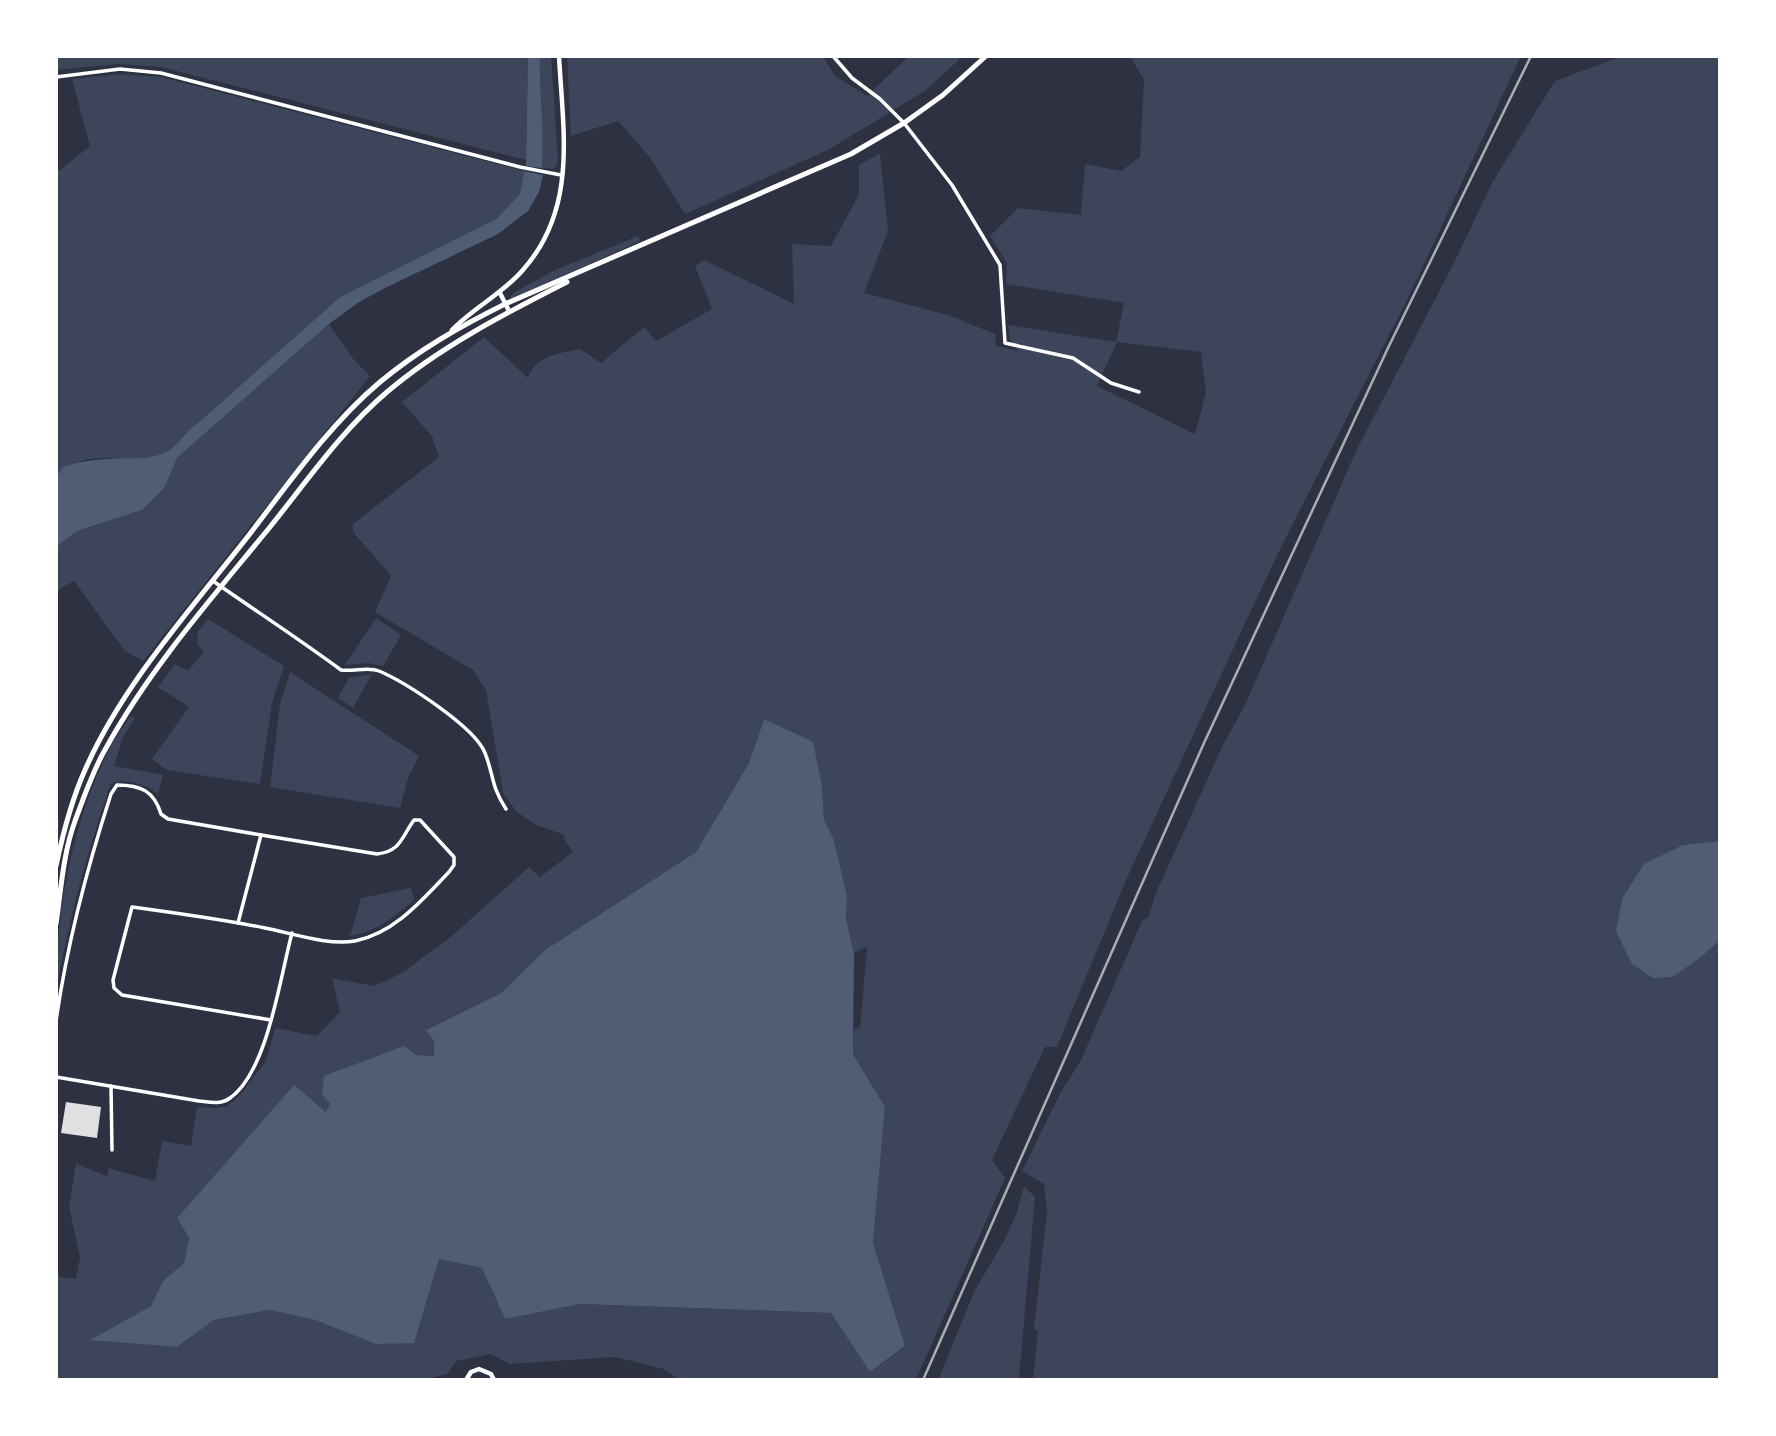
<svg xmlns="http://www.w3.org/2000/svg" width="1776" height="1436" font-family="'Space Grotesk',sans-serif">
<rect width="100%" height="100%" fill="#2d3142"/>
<!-- green -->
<g fill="#3c4559" fill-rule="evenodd">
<path d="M56,56H528L526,160L161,67L119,64L56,70Z"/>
<path d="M540,56H551L558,161L554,169L542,168C545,131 539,94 540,56Z"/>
<path d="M567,56H823L835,76L867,96L909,56H963L925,91L828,150L685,214L649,156L618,121L571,136Z"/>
<path d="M1130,56H1521L1409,296L1282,545L1240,634L1127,878L1057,1047H1045L992,1160L1005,1178L916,1380H680L664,1369L615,1357L510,1364L491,1354L456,1361L447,1374L423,1380H56V1277L76,1279L80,1257L69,1207L76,1163L108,1177V1168L155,1181L162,1141L191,1146L197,1107L215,1108L228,1106L240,1095L266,1061L275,1028L317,1036L340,1012L332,978L374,986L402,973L453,935L529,867L540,877L573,852L564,839L565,835L536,825L516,811L503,793L486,690L473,670L375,612L391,576L353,532V524L439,457L432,436L402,402L484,337L528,378C535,356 560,353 580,349L601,363L644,327L656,341L712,309L695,266L704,260L794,304L792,244L831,246L859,194V165L880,153L888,231L864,293L948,315L995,334L996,346L1018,351L1010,339L1008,325L1116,342L1124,303L1006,284L1007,263L990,236L1018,208L1081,215L1085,164L1121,171L1140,157L1144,80ZM1117,342L1201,352L1206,392L1195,434L1097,386ZM764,719L822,786L824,820L834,840L847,896L846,919L854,953L867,947L860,1028L854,1029L853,1054L885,1107L873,1243L905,1347L870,1372L832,1313L580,1304L505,1319L482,1268L439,1259L376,1344L315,1320L270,1310L214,1320L177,1347L92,1339L152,1306L163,1281L184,1263L189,1238L177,1218L294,1086L326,1112L330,1104L416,1055L434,1056V1041L427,1029L501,993L545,950L696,852L749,763Z"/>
<path d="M1622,56H1720V841L1683,845L1673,977L1700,958L1720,940V1380H1033L1038,1332L1034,1328L1047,1212L1044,1184L1022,1171L1060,1094L1081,1060L1142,921L1149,916L1155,895L1223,745L1246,703L1357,449L1453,265L1493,181L1555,81Z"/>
<path d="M120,74L161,77L524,171L520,194L496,219L340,297L198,423C185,430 180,445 166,452C139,465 106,452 79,462C71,465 63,473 56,478V173L90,146L72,79Z"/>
<path d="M638,236L640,241L512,299L510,297L515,292L553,271Z"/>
<path d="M329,324L354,360L370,376L143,661L125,651L74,581L56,591V547L77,531L142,510L165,487L177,458Z"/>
<path d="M376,618L401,635L383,666L368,663L345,665Z"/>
<path d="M208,619L284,666L272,703L260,784L166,770L152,759L189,707L158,687L175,664L188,671L204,652L197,644L198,631Z"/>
<path d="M290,672L419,756L408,778L400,808L270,787L280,704Z"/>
<path d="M372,674L353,708L338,698L349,678Z"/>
<path d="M131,716L135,718L123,737L114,766L163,775L158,794C146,785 126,777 111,784L109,789C86,857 67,925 56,995C56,913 71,826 108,752C114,739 123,727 131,716Z"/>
<path d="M411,888L414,900C394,917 377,932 350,936L361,898Z"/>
<path d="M1024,1186L1035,1197L1019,1379L938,1380L975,1290L1004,1241L1016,1215Z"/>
</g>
<!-- water -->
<g fill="#4f5d75">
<path d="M528,56H540C539,94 545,131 542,168L526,166Z"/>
<path d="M524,171L543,175L539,192L528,211L498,234L385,288L359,302L329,324L177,458L165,487L142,510L77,531L56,547V478L63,467C77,462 92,460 106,459C126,457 148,461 166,452C180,445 185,430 198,423L340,297L496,219L520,194Z"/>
<path d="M764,719L813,742L822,786L824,820L834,840L847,896L846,919L854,953L853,1054L885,1107L873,1243L905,1346L870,1372L831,1313L580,1304L505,1319L482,1268L439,1259L414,1343L376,1344L315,1320L270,1310L214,1320L177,1347L90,1340L151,1306L163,1281L184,1263L189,1238L177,1218L294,1085L326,1112L330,1104L322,1094L324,1076L404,1046L416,1055L434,1056V1041L426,1030L501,993L545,950L696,852L749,763Z"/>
<path d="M1720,841V940L1700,958L1673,977L1653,978L1632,964L1616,931L1622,899L1644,864L1683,845Z"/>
</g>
<!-- building -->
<path fill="#e0e0e3" d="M66,1102L101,1107L97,1138L61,1133Z"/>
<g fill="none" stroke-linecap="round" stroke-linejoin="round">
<!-- minor -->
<g stroke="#fff" stroke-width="3.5">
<path d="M833,56L852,78L880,99L904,123L952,185L1000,265L1005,343L1073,358L1111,383L1139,392"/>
<path d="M56,77L120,69L161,73L520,167L561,175"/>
<path d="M213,581C256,611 299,639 341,670C354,672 368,666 379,671C405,682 475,727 485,753C494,776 491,786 506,809"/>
<path d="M261,835L377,854C401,851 401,838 414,820H420L454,857V865L449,872C423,899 395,933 355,941C329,946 291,933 265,928C221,919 176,913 132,907L113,980L114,988L122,995L271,1020"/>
<path d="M56,1021C67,944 87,868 111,794L117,785C141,785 154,791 161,814L168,819L261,835L238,923"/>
<path d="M56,1077L199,1101C209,1102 221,1105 230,1098C268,1071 280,977 292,933"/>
<path d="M111,1086L112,1150"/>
</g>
<!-- tertiary -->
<g stroke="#fff" stroke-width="4.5">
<path d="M500,293L509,311"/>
<path d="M452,330C473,308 502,294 522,271C578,209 563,132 559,56"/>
<path d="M466,1380L471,1372L479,1369L491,1374L494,1380"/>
</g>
<!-- secondary -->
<g stroke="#fff" stroke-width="5">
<path d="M56,866C63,833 71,801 85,770C122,685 192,608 249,535C289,483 329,425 380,382C420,349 459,327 505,304L851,154L904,123L943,95L986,56"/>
<path d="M56,924C61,890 63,854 75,821C84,797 93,770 106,748C150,668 212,598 270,527C307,481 342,430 387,392C440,347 506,313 567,282"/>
</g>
<!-- rail -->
<path stroke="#abadb3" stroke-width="2.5" d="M923,1380L1204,743L1388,348L1531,56"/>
</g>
<!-- border -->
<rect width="1776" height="1436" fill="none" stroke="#ffffff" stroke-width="116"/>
</svg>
